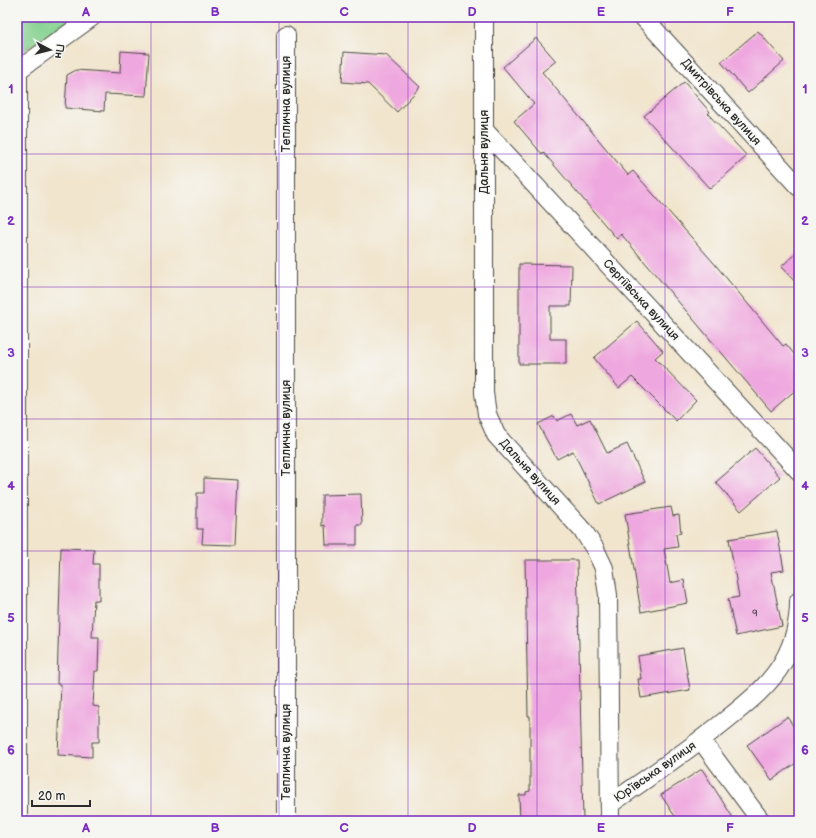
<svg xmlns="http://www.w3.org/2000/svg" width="816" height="838" font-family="'Balsamiq Sans',sans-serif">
<rect width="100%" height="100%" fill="#f6f6f2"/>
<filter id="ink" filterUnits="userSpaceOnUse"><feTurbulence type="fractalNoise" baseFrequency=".025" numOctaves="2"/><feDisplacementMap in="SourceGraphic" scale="8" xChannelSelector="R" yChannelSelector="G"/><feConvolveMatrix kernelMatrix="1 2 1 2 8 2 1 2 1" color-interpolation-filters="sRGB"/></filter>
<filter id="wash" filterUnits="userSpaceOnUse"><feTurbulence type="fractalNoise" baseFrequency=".012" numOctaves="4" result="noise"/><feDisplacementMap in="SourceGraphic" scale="16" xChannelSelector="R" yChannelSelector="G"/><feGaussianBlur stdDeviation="0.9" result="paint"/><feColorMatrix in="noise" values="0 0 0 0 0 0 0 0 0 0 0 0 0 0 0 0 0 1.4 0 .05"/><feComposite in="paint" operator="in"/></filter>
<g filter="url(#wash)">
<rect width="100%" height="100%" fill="#f1e5cd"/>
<!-- green -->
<path fill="#85d290" stroke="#587e5e" d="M17,17H75L17,55Z"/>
<g id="blocks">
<!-- building -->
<g fill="#efa8df">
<path d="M758,31L784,61L748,93L721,62Z"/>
<path d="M536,38L556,61L542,72L628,175L633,171L713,262L783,346L786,344L799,360V387L771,411L621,234L617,239L543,152L542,154L514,121L534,104L503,67Z"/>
<path d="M121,51L149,53L146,96L105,94L104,111L65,108L67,75L76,70L120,73Z"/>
<path d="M344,52L386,55L420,87L397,112L368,84L342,82Z"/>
<path d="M684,82L710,112L708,114L747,156L710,189L644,116Z"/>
<path d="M799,250V286L781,267Z"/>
<path d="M519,264L572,265L571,306H550V339H566V364H519Z"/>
<path d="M637,321L663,351L655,358L696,400L676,421L632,377L619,388L594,358Z"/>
<path d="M571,414L577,425L590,419L607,453L627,444L645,482L599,504L573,451L557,459L538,424L554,416L557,421Z"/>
<path d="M755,448L780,477L741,511L716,482Z"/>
<path d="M204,478L238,480L235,545L202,544L203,529H197V493H204Z"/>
<path d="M361,494L362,525H357V545H326L325,525L322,526V495Z"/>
<path d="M671,507L673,516L679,515L681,533L676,534L678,547L664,549L670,583L684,580L688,603L641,612L625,514Z"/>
<path d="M777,531L784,570L771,572L782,626L736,636L728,599L739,597L729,539Z"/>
<path d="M61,548L94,549L93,564H99V601L94,600L92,637H99L98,671H95L93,706L99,707V742H92V757L58,755L61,684H57Z"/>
<path d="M525,560H577L583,821H520L519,795H526V792L530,791V716H528Z"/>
<path d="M683,648L690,690L641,698L638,679H641L638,656Z"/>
<path d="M787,717L799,734V761L772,780L747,745Z"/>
<path d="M702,769L735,821H678L661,795Z"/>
</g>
</g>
</g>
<g filter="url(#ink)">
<use href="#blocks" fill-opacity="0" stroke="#494743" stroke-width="1"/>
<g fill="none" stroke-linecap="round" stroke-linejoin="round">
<!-- street casing -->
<g stroke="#494743" stroke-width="20">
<g id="street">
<path d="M484,17V393L487,414L496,435L584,532L595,549L604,568L608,595L610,821"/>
<path d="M643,17L799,187"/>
<path d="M18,70V821"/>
<path d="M17,71L92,17"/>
<path d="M484,130L799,471"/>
<path d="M701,740L761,821"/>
<path d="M610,804C649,777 689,750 726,720C746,704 770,685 783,662C794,643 799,623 799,601"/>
<path d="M286,821V35"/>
</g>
</g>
<!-- path -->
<path stroke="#494743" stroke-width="2.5" stroke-dasharray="1 3" stroke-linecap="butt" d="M17,18L18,17"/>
<!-- street -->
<use href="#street" stroke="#fff" stroke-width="18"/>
</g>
</g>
<!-- grid -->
<path fill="none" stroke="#7b2cbf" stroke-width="1" stroke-opacity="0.55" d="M151,17V821M279,17V821M408,17V821M537,17V821M665,17V821M17,154H799M17,287H799M17,419H799M17,551H799M17,684H799"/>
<g text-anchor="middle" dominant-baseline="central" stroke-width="3" stroke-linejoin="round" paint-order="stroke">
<!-- number labels -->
<g font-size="10" fill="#5c4a58">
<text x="755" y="613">9</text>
</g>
<!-- street labels -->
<g font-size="12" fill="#2b2b2b" stroke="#f6f6f2">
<text transform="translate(721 102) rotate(48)">Дмитрівська вулиця</text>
<text transform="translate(286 104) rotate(-90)">Теплична вулиця</text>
<text transform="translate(484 152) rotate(-90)">Дальня вулиця</text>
<text transform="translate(641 300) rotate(47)">Сергіївська вулиця</text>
<text transform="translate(286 428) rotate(-90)">Теплична вулиця</text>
<text transform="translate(530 472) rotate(48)">Дальня вулиця</text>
<text transform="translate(286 752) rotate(-90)">Теплична вулиця</text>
<text transform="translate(655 772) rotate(-35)">Юрʼївська вулиця</text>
</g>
</g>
<!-- margin -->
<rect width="816" height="838" fill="none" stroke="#f6f6f2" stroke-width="44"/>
<!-- north arrow -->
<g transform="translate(50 50) rotate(97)" stroke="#f6f6f2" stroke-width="3" paint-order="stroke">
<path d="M0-3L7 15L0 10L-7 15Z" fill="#2b2b2b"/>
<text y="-6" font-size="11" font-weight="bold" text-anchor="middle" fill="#2b2b2b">Пн</text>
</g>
<!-- scale -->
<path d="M32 800v6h58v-6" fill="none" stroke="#2b2b2b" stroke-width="2"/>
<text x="38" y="800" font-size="12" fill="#2b2b2b" stroke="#f6f6f2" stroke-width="3" paint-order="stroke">20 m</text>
<rect x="22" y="22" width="772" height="794" fill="none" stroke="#7b2cbf" stroke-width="1.5"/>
<g font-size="13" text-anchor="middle" font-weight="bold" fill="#7b2cbf">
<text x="86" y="16">A</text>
<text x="215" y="16">B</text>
<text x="344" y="16">C</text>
<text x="472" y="16">D</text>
<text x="601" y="16">E</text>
<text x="730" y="16">F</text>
<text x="11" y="93">1</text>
<text x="805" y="93">1</text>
<text x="11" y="225">2</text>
<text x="805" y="225">2</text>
<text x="11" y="357">3</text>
<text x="805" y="357">3</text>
<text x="11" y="490">4</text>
<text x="805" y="490">4</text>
<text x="11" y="622">5</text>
<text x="805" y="622">5</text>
<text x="11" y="754">6</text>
<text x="805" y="754">6</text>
<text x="86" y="832">A</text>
<text x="215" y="832">B</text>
<text x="344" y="832">C</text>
<text x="472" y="832">D</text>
<text x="601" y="832">E</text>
<text x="730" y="832">F</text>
</g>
</svg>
